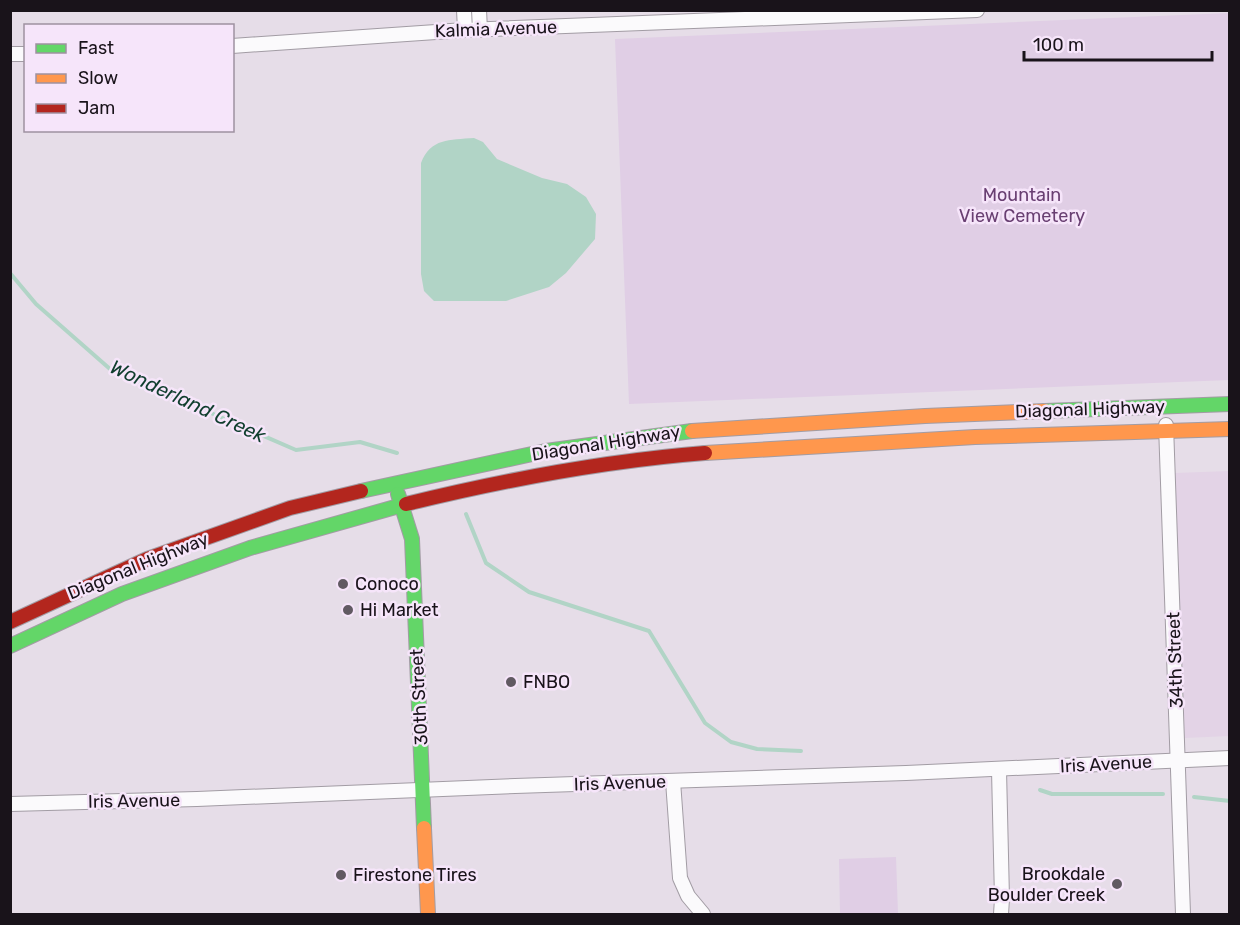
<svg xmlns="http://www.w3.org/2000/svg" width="1240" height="925" font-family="Rubik,sans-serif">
<rect width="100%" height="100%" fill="#e6dde8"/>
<!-- built -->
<path fill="#e3d3e6" d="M1229,471V736L1185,738L1175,473Z"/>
<!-- green -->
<g fill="#e0cee5">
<path d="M1229,13V380L629,404L615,39Z"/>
<path d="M896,857L898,914H840L839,859Z"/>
</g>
<!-- water -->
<path fill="#b1d4c6" d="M474,138L483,142L497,159L542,178L567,184L586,197L596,214L595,239L566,273L549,287L506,301H434L424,291L421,274V163C431,138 449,140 474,138Z"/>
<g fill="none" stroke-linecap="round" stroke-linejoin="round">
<!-- stream -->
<g stroke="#b1d4c6" stroke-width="4">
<path d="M10,273L36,304L110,369L296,450L360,442L397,453"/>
<path d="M466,514L486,563L529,592L649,631L705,723L731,742L757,749L801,751"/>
<path d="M1040,790L1052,794H1163"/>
<path d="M1194,797L1230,801"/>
</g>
<!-- street casing -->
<g stroke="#a29ca4" stroke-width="16">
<g id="street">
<path d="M464,10L465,30"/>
<path d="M479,10L480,30"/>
<path d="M232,46L465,30L977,10"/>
<path d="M10,54H26"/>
<path d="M1166,425L1183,914"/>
<path d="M999,770L1002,899L1001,914"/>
<path d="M673,781L680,878L688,896L703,914"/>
<path d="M10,804L197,799L515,786L906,773L1230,758"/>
</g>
</g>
<!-- fast casing -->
<g stroke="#a29ca4" stroke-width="16">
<g id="fast">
<path d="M1045,411L1230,404"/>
<path d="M361,491L546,451L692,431"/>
<path d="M398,494L412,539L424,828"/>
<path d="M10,646L122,594L250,548L406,504"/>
</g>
</g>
<!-- slow casing -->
<g stroke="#a29ca4" stroke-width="16">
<g id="slow">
<path d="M692,431L925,416L1045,411"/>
<path d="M705,453L975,437L1230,429"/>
<path d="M424,828L428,914"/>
</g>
</g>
<!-- jam casing -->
<g stroke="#a29ca4" stroke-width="16">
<g id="jam">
<path d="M406,504C504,480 604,461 705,453"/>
<path d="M10,622L147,559L290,508L361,491"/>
</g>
</g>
<!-- street -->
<use href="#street" stroke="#fbfafc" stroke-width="14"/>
<!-- fast -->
<use href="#fast" stroke="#63d668" stroke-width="14"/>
<!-- slow -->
<use href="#slow" stroke="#ff974d" stroke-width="14"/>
<!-- jam -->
<use href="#jam" stroke="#b3261e" stroke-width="14"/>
</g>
<!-- markers -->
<g fill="#615a62" stroke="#f6e5fa" stroke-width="2">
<circle cx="343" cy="584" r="6"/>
<circle cx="348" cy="610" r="6"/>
<circle cx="511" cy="682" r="6"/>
<circle cx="341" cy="875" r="6"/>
<circle cx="1117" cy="884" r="6"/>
</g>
<g text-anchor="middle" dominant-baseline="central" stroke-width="5" stroke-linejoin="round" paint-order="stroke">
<!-- street labels -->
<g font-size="18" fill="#19131a" stroke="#f6e5fa">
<text transform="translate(496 29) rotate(-2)">Kalmia Avenue</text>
<text transform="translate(1090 409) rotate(-2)">Diagonal Highway</text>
<text transform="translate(606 443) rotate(-9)">Diagonal Highway</text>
<text transform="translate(138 566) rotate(-22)">Diagonal Highway</text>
<text transform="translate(1175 660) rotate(-92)">34th Street</text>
<text transform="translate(419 697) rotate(-93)">30th Street</text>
<text transform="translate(1106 764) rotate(-3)">Iris Avenue</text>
<text transform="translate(620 783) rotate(-2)">Iris Avenue</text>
<text transform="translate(134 801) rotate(-1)">Iris Avenue</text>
</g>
<!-- park labels -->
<g font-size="18" fill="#693f72" stroke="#f6e5fa">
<text x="1022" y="195">Mountain<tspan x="1022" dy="21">View Cemetery</tspan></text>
</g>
<!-- poi labels -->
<g font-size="18" fill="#19131a" stroke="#f6e5fa" text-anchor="start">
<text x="355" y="584">Conoco</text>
<text x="360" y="610">Hi Market</text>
<text x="523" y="682">FNBO</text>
<text x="1105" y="874" text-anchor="end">Brookdale<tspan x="1105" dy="21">Boulder Creek</tspan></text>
<text x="353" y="875">Firestone Tires</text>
</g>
<!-- water labels -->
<g font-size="20" font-style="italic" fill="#103e2e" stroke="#f6e5fa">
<text transform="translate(188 401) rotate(25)">Wonderland Creek</text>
</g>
</g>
<!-- border -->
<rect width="1240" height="925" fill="none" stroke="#19131a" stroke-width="24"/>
<!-- legend -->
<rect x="24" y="24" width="210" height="108" fill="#f6e5fa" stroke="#9e91a0" stroke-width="1.5"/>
<rect x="36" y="44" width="30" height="9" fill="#63d668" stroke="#9e91a0" stroke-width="1.5"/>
<text x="78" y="54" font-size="18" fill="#19131a">Fast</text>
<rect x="36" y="74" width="30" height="9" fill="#ff974d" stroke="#9e91a0" stroke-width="1.5"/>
<text x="78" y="84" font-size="18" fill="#19131a">Slow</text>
<rect x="36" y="104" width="30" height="9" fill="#b3261e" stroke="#9e91a0" stroke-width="1.5"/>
<text x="78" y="114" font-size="18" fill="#19131a">Jam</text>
<!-- scale -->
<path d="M1024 51v9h188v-9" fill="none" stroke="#19131a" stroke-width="3"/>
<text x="1033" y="51" font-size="18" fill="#19131a" stroke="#f6e5fa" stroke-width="4.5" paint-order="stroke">100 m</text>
</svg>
